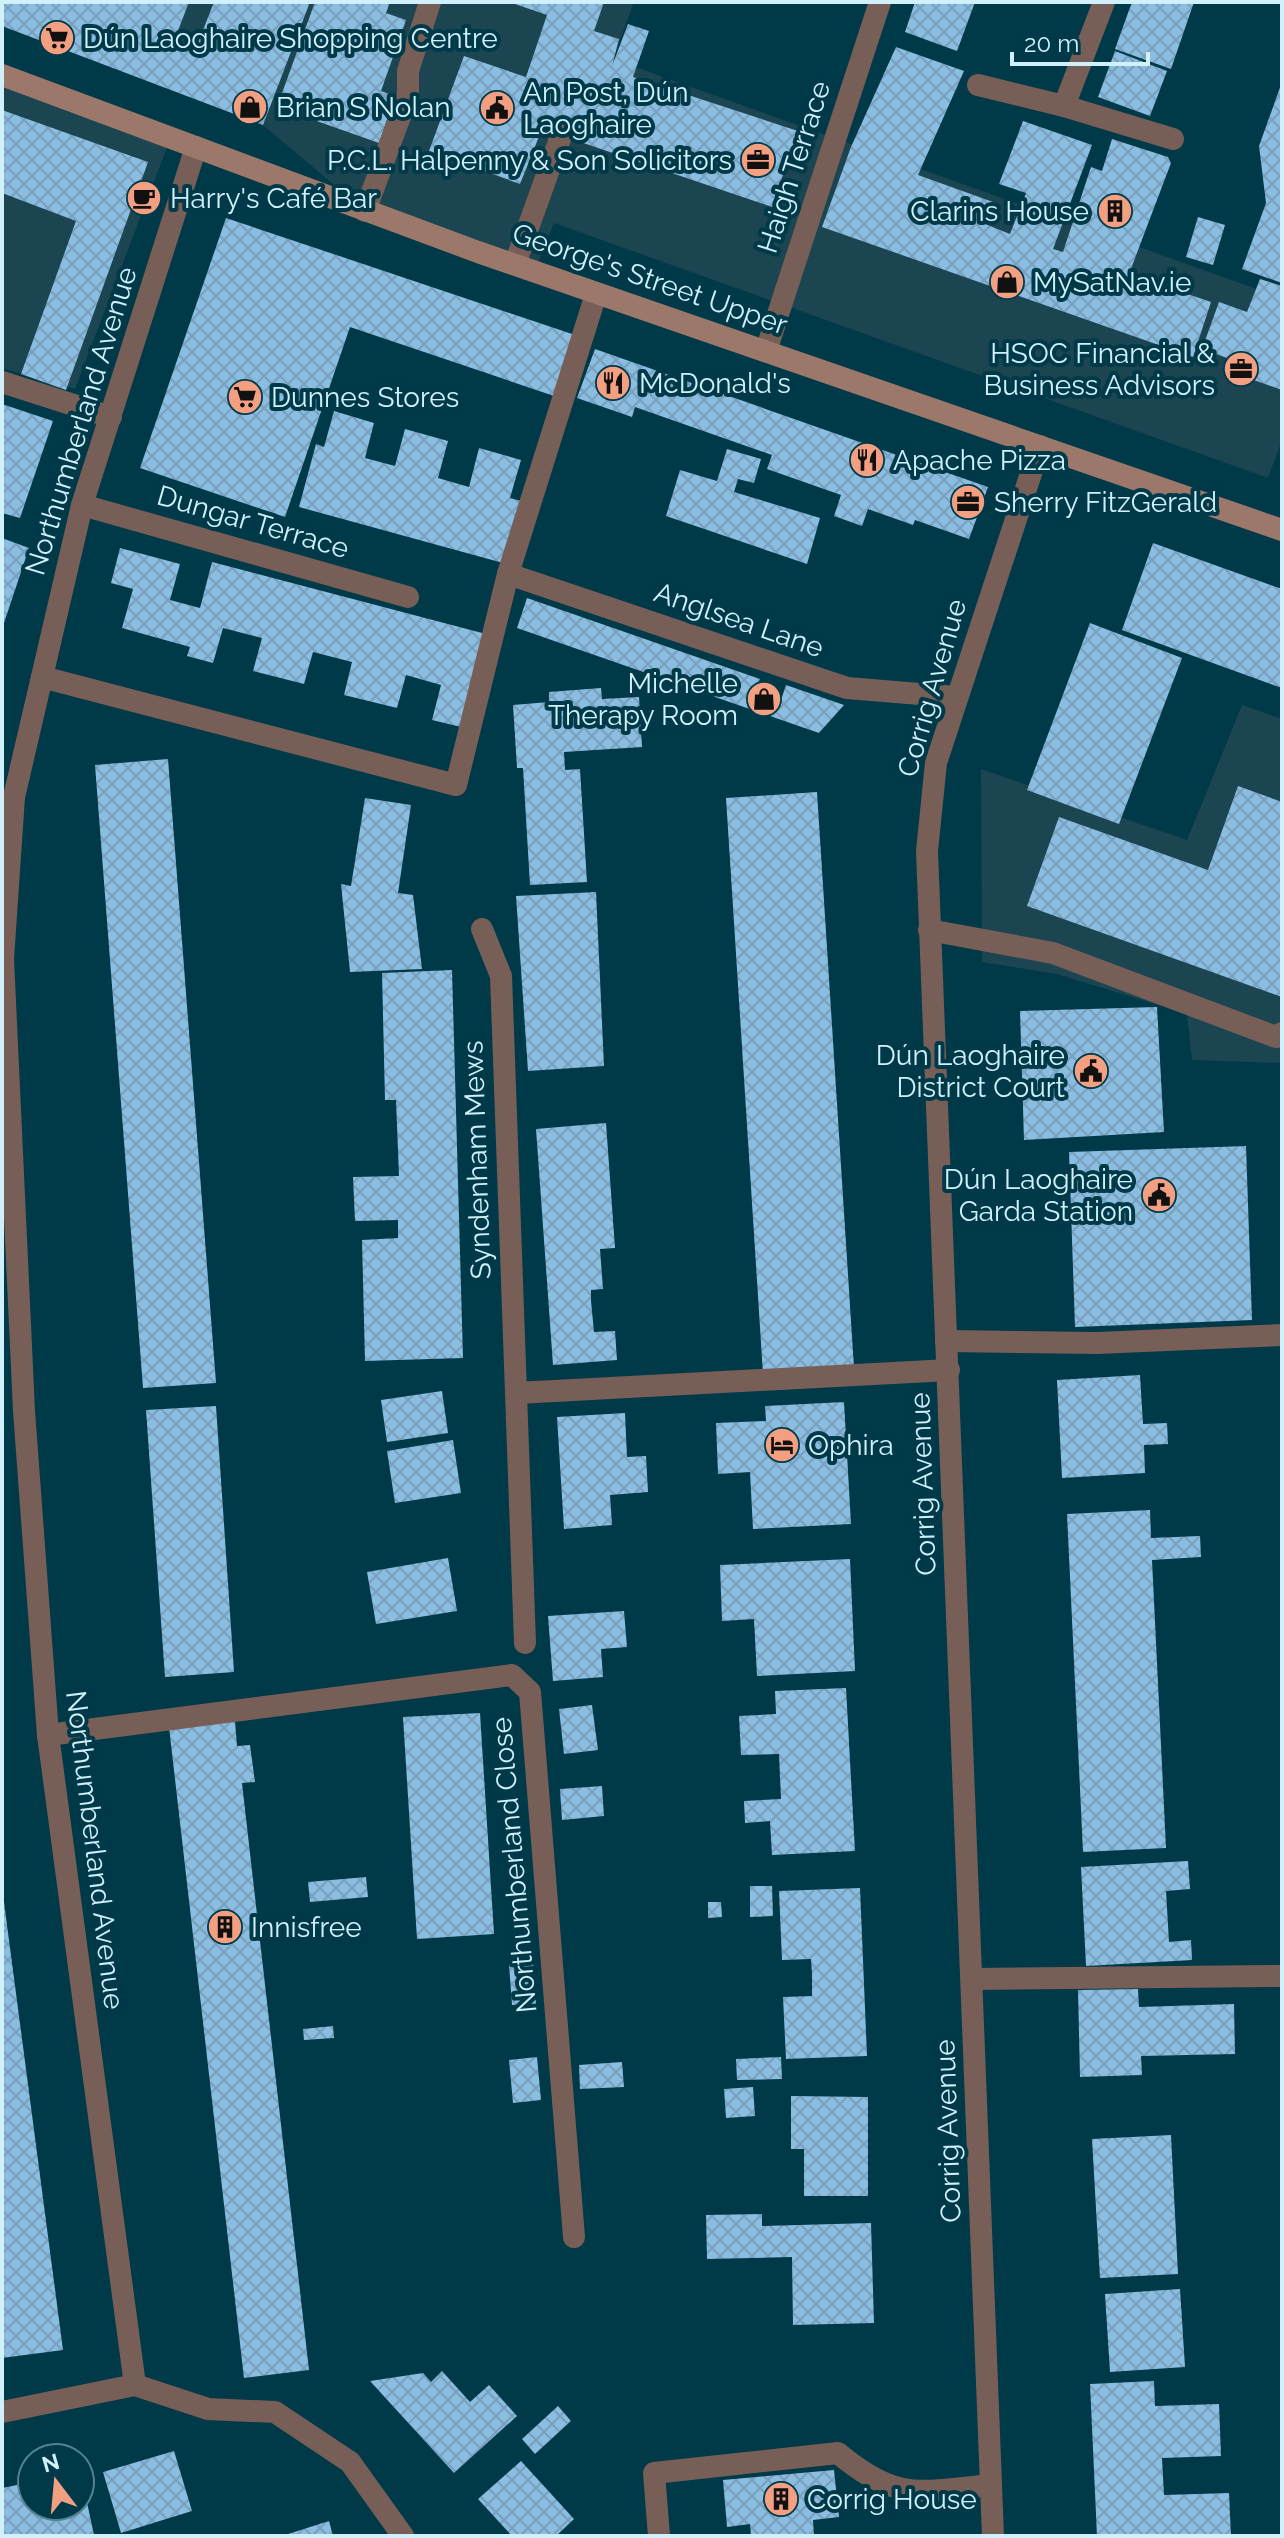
<svg xmlns="http://www.w3.org/2000/svg" width="1284" height="2538" font-family="Raleway,sans-serif">
<defs>
<pattern id="building-cross-hatch" width="8" height="8" patternUnits="userSpaceOnUse" patternTransform="scale(2)"><rect width="8" height="8" fill="#8bbde1"/><path d="M0 0l8 8M0 8l8-8" fill="none" stroke="#78a0bc"/></pattern>
</defs>
<rect width="100%" height="100%" fill="#003948"/>
<!-- built -->
<g fill="#1c4552">
<path d="M2,2H634L613,59L1282,298V440L1268,478L554,223L534,273L365,211L263,125L2,26Z"/>
<path d="M2,75L171,137L75,389L2,368Z"/>
<path d="M1242,705L1279,718L1282,711V1063L1192,1060L1187,1014L1057,974L982,962L981,769L1187,840Z"/>
</g>
<!-- building -->
<g fill="url(#building-cross-hatch)">
<path d="M2,2H189L174,41L196,48L214,2H310L263,125L2,26Z"/>
<path d="M315,2H390L386,13L406,20L381,91L395,96L379,143L277,107Z"/>
<path d="M509,2H604L594,31L619,39L612,66L628,24L649,31L633,77L798,131L772,207L542,129L520,184L429,151L464,56L526,77L547,15Z"/>
<path d="M915,2H975L957,51L905,32Z"/>
<path d="M1132,2H1194L1171,69L1115,49Z"/>
<path d="M896,47L964,71L918,175L993,202L985,224L1010,234L1026,193L999,184L1023,121L1092,145L1053,249L1063,252L1091,167L1102,171L1112,139L1168,157L1171,163L1129,274L1211,302L1193,357L822,227L851,147Z"/>
<path d="M1115,51L1167,71L1150,116L1098,97Z"/>
<path d="M1282,82V283L1242,269L1266,203L1259,146Z"/>
<path d="M2,110L148,162L66,390L21,374L76,221L2,193Z"/>
<path d="M1198,217L1225,225L1213,265L1186,257Z"/>
<path d="M226,218L578,336L557,397L350,327L285,517L140,468Z"/>
<path d="M1260,279L1282,286V390L1223,369L1227,358L1202,349L1219,302L1247,312Z"/>
<path d="M595,349L988,487L969,539L915,520L913,525L868,509L862,526L834,516L841,495L767,469L772,455L635,407L632,417L577,398Z"/>
<path d="M2,404L53,421L20,518L2,513Z"/>
<path d="M334,411L374,423L365,458L395,466L405,429L448,441L438,478L469,487L479,448L521,460L510,498L521,501L503,563L299,507L316,444L324,447Z"/>
<path d="M727,449L761,459L754,483L738,479L734,492L820,518L807,564L666,516L680,470L717,481Z"/>
<path d="M2,538L29,548L3,626H2Z"/>
<path d="M1153,543L1282,589V688L1122,630Z"/>
<path d="M120,548L180,564L170,600L200,608L212,562L486,634L461,727L432,720L441,685L406,675L397,708L344,695L352,662L313,652L304,684L253,671L262,638L223,628L213,663L187,656L190,647L122,628L133,589L111,583Z"/>
<path d="M527,598L760,679L756,687L782,697L786,685L844,705L819,733L517,628Z"/>
<path d="M1090,623L1182,658L1119,824L1027,790Z"/>
<path d="M601,688L602,699L639,697L642,747L564,752L565,770L580,769L587,882L530,885L523,768H517L513,705L549,702V692Z"/>
<path d="M168,759L216,1383L143,1388L95,765Z"/>
<path d="M1238,786L1282,802V997L1027,906L1059,817L1208,870Z"/>
<path d="M817,792L854,1368L763,1374L726,798Z"/>
<path d="M365,798L411,805L398,893L413,895L422,969L350,972L341,884L351,886Z"/>
<path d="M596,892L604,1066L528,1071L516,896Z"/>
<path d="M452,970L463,1358L365,1361L362,1240L398,1238V1220L355,1221L353,1177L399,1176L396,1100H385L382,973Z"/>
<path d="M1157,1007L1164,1132L1024,1140L1020,1011Z"/>
<path d="M606,1123L615,1248L600,1249L603,1289L591,1290V1301L594,1332L615,1331L617,1360L553,1365L536,1129Z"/>
<path d="M1246,1146L1252,1320L1075,1327L1069,1152Z"/>
<path d="M1140,1375L1143,1424L1167,1423L1168,1444L1144,1445L1145,1473L1062,1478L1057,1380Z"/>
<path d="M442,1391L448,1433L387,1442L381,1400Z"/>
<path d="M844,1402L851,1524L753,1529L750,1472L718,1474L716,1423L766,1421L765,1406Z"/>
<path d="M216,1406L234,1672L165,1677L146,1410Z"/>
<path d="M625,1413L627,1457L646,1456L648,1492L610,1495L612,1525L564,1529L557,1417Z"/>
<path d="M453,1440L461,1493L395,1503L387,1451Z"/>
<path d="M1150,1510L1151,1538L1200,1536L1201,1557L1152,1560L1166,1848L1083,1852L1067,1514Z"/>
<path d="M448,1558L457,1611L376,1624L367,1572Z"/>
<path d="M850,1559L855,1671L757,1676L754,1619L722,1621L720,1565Z"/>
<path d="M624,1611L627,1647L601,1649L603,1677L553,1681L548,1616Z"/>
<path d="M846,1688L855,1851L772,1855L770,1821L745,1823L744,1801L781,1799L779,1754L741,1755L739,1716L776,1714L775,1691Z"/>
<path d="M592,1705L598,1750L564,1754L559,1709Z"/>
<path d="M480,1713L494,1934L417,1939L403,1717Z"/>
<path d="M235,1721L237,1746L250,1745L255,1782L242,1783L309,2370L244,2378L169,1727Z"/>
<path d="M602,1786L604,1816L562,1820L560,1789Z"/>
<path d="M1188,1861L1190,1889L1166,1891L1169,1942L1191,1940L1192,1960L1086,1966L1081,1867Z"/>
<path d="M366,1877L368,1897L310,1902L308,1882Z"/>
<path d="M750,1886H772L773,1916L750,1917Z"/>
<path d="M2,1887L63,2350L2,2358Z"/>
<path d="M860,1888L867,2056L786,2059L783,1997L812,1996V1974L811,1959L782,1960L779,1891Z"/>
<path d="M708,1902H721L722,1917L708,1918Z"/>
<path d="M533,1963L536,2004L512,2005L509,1965Z"/>
<path d="M1138,1989L1139,2007L1234,2004L1235,2054L1141,2056L1142,2075L1080,2077L1078,1990Z"/>
<path d="M333,2026L334,2038L304,2040L303,2029Z"/>
<path d="M537,2057L541,2100L513,2103L509,2060Z"/>
<path d="M781,2057L782,2079L737,2080L736,2059Z"/>
<path d="M622,2062L624,2087L580,2089L579,2065Z"/>
<path d="M753,2087L755,2116L726,2118L724,2089Z"/>
<path d="M791,2096L868,2097V2196H804V2149H791Z"/>
<path d="M1171,2135L1178,2274L1100,2278L1092,2139Z"/>
<path d="M762,2214V2226L871,2223L874,2323L793,2325L792,2257L707,2259L706,2215Z"/>
<path d="M1180,2289L1185,2367L1110,2372L1105,2294Z"/>
<path d="M442,2371L470,2402L489,2385L517,2416L454,2473L370,2381L423,2373L431,2382Z"/>
<path d="M1154,2381L1155,2406L1219,2404L1221,2456L1162,2458L1164,2495L1229,2493L1231,2536H1097L1090,2384Z"/>
<path d="M558,2406L571,2421L535,2454L522,2439Z"/>
<path d="M174,2451L192,2511L121,2533L103,2472Z"/>
<path d="M521,2461L574,2519L556,2536H512L478,2499Z"/>
<path d="M80,2470L94,2535L2,2536V2488L32,2482V2506H80Z"/>
<path d="M834,2470L839,2517L813,2520L814,2536H751L750,2524L727,2527L723,2480Z"/>
<path d="M329,2521L333,2536H285V2535Z"/>
</g>
<g fill="none" stroke-linecap="round" stroke-linejoin="round">
<!-- service -->
<g stroke="#775f57" stroke-width="22">
<path d="M978,85L1064,106L1104,2"/>
<path d="M1064,106L1173,139"/>
<path d="M365,211L408,95V71L430,2"/>
<path d="M515,264L561,136"/>
<path d="M2,382L111,417"/>
<path d="M508,574L847,688L956,697"/>
<path d="M42,677L456,785L508,574L596,294"/>
<path d="M929,930L1053,953L1276,1037L1282,1033"/>
<path d="M946,1341L1097,1343L1282,1335"/>
<path d="M972,1979L1282,1976"/>
<path d="M659,2536L654,2473L838,2453C896,2502 920,2492 991,2485"/>
</g>
<!-- minor -->
<g stroke="#775f57" stroke-width="22">
<path d="M766,351L880,2"/>
<path d="M82,505L408,597"/>
<path d="M482,929L501,976L525,1643"/>
<path d="M517,1393L949,1370"/>
<path d="M48,1735L512,1675L530,1692L574,2237"/>
<path d="M135,2385L48,1735L24,1411L3,959L14,797L82,505L196,147"/>
<path d="M2,2412L135,2385L208,2409L275,2412L350,2462L403,2536"/>
<path d="M993,2536L927,851L936,763L1040,446"/>
</g>
<!-- secondary -->
<path stroke="#9c786b" stroke-width="22" d="M2,75L478,252L1282,530"/>
</g>
<!-- icons -->
<defs>
<g id="supermarket-disc" transform="scale(1.8)"><circle r="9.5" fill="#f3a082" stroke="#003948"/><path d="M-6-5.5h2.5l.6 2H6L4.5 2H-2.5L-4.4-4H-6ZM-1.5 3.2a1.3 1.3 0 1 0 .1 0ZM3 3.2a1.3 1.3 0 1 0 .1 0Z" fill="#111"/></g>
<g id="shop-disc" transform="scale(1.8)"><circle r="9.5" fill="#f3a082" stroke="#003948"/><path d="M-5-2.5h2.3a2.7 3.5 0 0 1 5.4 0H5L5.5 6h-11ZM-1.5-2.5h3a1.5 2.3 0 0 0-3 0Z" fill="#111"/></g>
<g id="civic-disc" transform="scale(1.8)"><circle r="9.5" fill="#f3a082" stroke="#003948"/><path d="M-.6-6.5H3V-4.5H.6V-3L4-1V1h2V6H-6V1h2V-1L-.6-3ZM-1.2 2.5V6h2.4V2.5Z" fill="#111"/></g>
<g id="office-disc" transform="scale(1.8)"><circle r="9.5" fill="#f3a082" stroke="#003948"/><path d="M-6-3h4V-5.5h4V-3h4V5H-6ZM-1-4.5V-3h2v-1.5ZM-6 0V1H6V0Z" fill="#111"/></g>
<g id="cafe-disc" transform="scale(1.8)"><circle r="9.5" fill="#f3a082" stroke="#003948"/><path d="M-5.5-4.5H6V0H3Q3 3.5 0 3.5H-2.5Q-5.5 3.5-5.5 0ZM3-3.2v2h1.7v-2ZM-6 4.5H4V6H-6Z" fill="#111"/></g>
<g id="building-disc" transform="scale(1.8)"><circle r="9.5" fill="#f3a082" stroke="#003948"/><path d="M-4-6H4V6H1V3H-1V6H-4ZM-2.5-4.3h1.7v1.8h-1.7ZM.8-4.3h1.7v1.8H.8ZM-2.5-1h1.7V.8h-1.7ZM.8-1h1.7V.8H.8Z" fill="#111"/></g>
<g id="restaurant-disc" transform="scale(1.8)"><circle r="9.5" fill="#f3a082" stroke="#003948"/><path d="M-5-6h1v4h1v-4h1v4h1v-4h1v5L-1.5 .5V6h-2V.5L-5-1ZM5-6V6H3V1.5H1.5Q1.5-4 5-6Z" fill="#111"/></g>
<g id="hotel-disc" transform="scale(1.8)"><circle r="9.5" fill="#f3a082" stroke="#003948"/><path d="M-6-4.5h1.5V1H6V5H4.5V3h-9V5H-6ZM-4 0a1.8 1.8 0 1 1 3.6 0ZM.5 0V-2.5h3Q6-2.5 6 0Z" fill="#111"/></g>
</defs>
<g fill-rule="evenodd">
<use href="#supermarket-disc" x="57" y="38"/>
<use href="#shop-disc" x="250" y="107"/>
<use href="#civic-disc" x="497" y="108"/>
<use href="#office-disc" x="758" y="160"/>
<use href="#cafe-disc" x="144" y="198"/>
<use href="#building-disc" x="1115" y="211"/>
<use href="#shop-disc" x="1007" y="282"/>
<use href="#office-disc" x="1241" y="369"/>
<use href="#restaurant-disc" x="613" y="383"/>
<use href="#supermarket-disc" x="245" y="397"/>
<use href="#restaurant-disc" x="867" y="460"/>
<use href="#office-disc" x="968" y="502"/>
<use href="#shop-disc" x="764" y="699"/>
<use href="#civic-disc" x="1091" y="1071"/>
<use href="#civic-disc" x="1159" y="1195"/>
<use href="#hotel-disc" x="782" y="1445"/>
<use href="#building-disc" x="225" y="1927"/>
<use href="#building-disc" x="781" y="2499"/>
</g>
<g text-anchor="middle" dominant-baseline="central" stroke-width="8" stroke-linejoin="round" paint-order="stroke">
<!-- poi labels -->
<g font-size="28" fill="#d0f0fb" stroke="#003948" text-anchor="start">
<text x="83" y="38">Dún Laoghaire Shopping Centre</text>
<text x="523" y="92">An Post, Dún<tspan x="523" dy="32">Laoghaire</tspan></text>
<text x="276" y="107">Brian S Nolan</text>
<text x="732" y="160" text-anchor="end">P.C.L. Halpenny &amp; Son Solicitors</text>
<text x="170" y="198">Harry's Café Bar</text>
<text x="1089" y="211" text-anchor="end">Clarins House</text>
<text x="1033" y="282">MySatNav.ie</text>
<text x="1215" y="353" text-anchor="end">HSOC Financial &amp;<tspan x="1215" dy="32">Business Advisors</tspan></text>
<text x="639" y="383">McDonald's</text>
<text x="271" y="397">Dunnes Stores</text>
<text x="893" y="460">Apache Pizza</text>
<text x="994" y="502">Sherry FitzGerald</text>
<text x="738" y="683" text-anchor="end">Michelle<tspan x="738" dy="32">Therapy Room</tspan></text>
<text x="1065" y="1055" text-anchor="end">Dún Laoghaire<tspan x="1065" dy="32">District Court</tspan></text>
<text x="1133" y="1179" text-anchor="end">Dún Laoghaire<tspan x="1133" dy="32">Garda Station</tspan></text>
<text x="808" y="1445">Ophira</text>
<text x="251" y="1927">Innisfree</text>
<text x="807" y="2499">Corrig House</text>
</g>
<!-- street labels -->
<g font-size="28" fill="#d0f0fb" stroke="#003948">
<text transform="translate(794 167) rotate(-72)">Haigh Terrace</text>
<text transform="translate(650 279) rotate(19)">George's Street Upper</text>
<text transform="translate(81 421) rotate(-73)">Northumberland Avenue</text>
<text transform="translate(253 522) rotate(16)">Dungar Terrace</text>
<text transform="translate(739 620) rotate(19)">Anglsea Lane</text>
<text transform="translate(932 688) rotate(-74)">Corrig Avenue</text>
<text transform="translate(477 1160) rotate(-92)">Syndenham Mews</text>
<text transform="translate(923 1484) rotate(-92)">Corrig Avenue</text>
<text transform="translate(95 1850) rotate(83)">Northumberland Avenue</text>
<text transform="translate(514 1865) rotate(-95)">Northumberland Close</text>
<text transform="translate(948 2131) rotate(-92)">Corrig Avenue</text>
</g>
</g>
<!-- border -->
<rect width="1284" height="2538" fill="none" stroke="#d0f0fb" stroke-width="8"/>
<!-- north arrow -->
<g transform="translate(56 2482) rotate(344)"><circle r="38" fill="#003948" stroke="#538290" stroke-width="2"/>
<path d="M0-6L14 30L0 20L-14 30Z" fill="#f3a082"/>
<text y="-12" font-size="22" font-weight="bold" text-anchor="middle" fill="#d0f0fb">N</text>
</g>
<!-- scale -->
<path d="M1012 52v12h136v-12" fill="none" stroke="#d0f0fb" stroke-width="4"/>
<text x="1024" y="52" font-size="24" fill="#d0f0fb" stroke="#003948" stroke-width="6" paint-order="stroke">20 m</text>
</svg>
